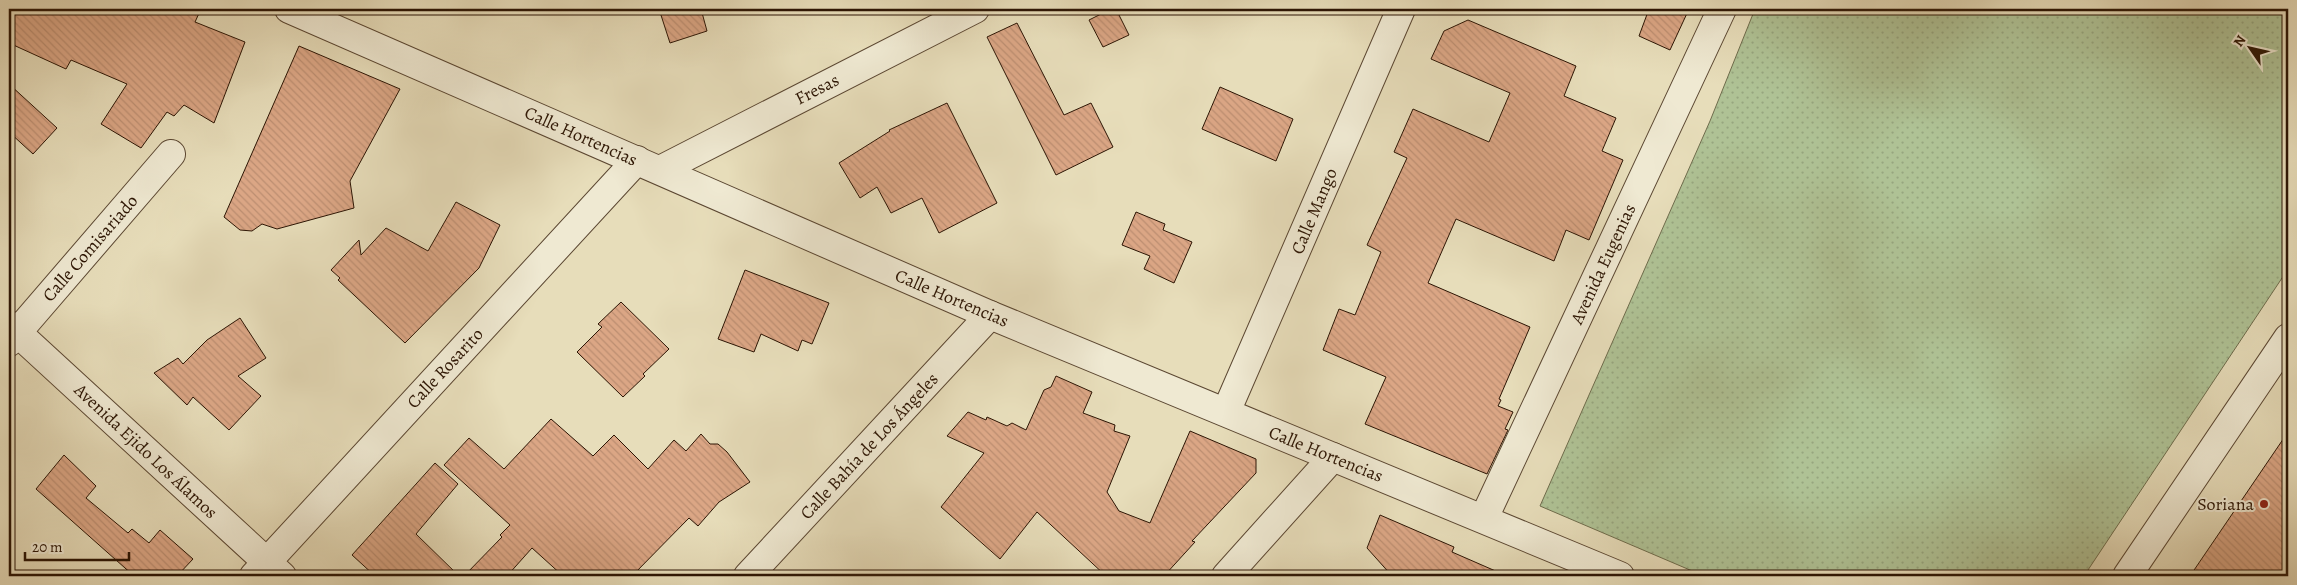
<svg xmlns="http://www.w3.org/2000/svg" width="2297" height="585" font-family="Alegreya,serif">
<defs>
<pattern id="grass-dots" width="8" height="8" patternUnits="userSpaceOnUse" patternTransform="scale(1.25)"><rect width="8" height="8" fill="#afc295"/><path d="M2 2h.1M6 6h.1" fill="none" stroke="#97a67f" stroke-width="1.8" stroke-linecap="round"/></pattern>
<pattern id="building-back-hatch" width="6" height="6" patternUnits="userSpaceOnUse" patternTransform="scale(1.25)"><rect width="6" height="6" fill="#dba685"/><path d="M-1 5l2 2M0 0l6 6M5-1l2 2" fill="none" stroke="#bc8e71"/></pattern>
</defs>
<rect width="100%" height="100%" fill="#e7ddba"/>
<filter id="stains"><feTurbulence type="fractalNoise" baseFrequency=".004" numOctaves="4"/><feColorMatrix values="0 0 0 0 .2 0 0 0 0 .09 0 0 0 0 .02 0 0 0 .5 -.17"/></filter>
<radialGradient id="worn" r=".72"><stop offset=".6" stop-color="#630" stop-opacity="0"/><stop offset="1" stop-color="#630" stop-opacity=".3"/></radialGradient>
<!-- grass -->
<path fill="url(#grass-dots)" stroke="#6e6c4c" d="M1755,9H2288V269L2084,576H1704L1540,506L1710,121Z"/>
<!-- building -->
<g fill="url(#building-back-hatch)" stroke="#2c1504">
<path d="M9,9H201L195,22L245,42L214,123L184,105L174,116L167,112L141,148L101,124L127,84L71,60L66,69L9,43Z"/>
<path d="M659,9H701L707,31L670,43Z"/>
<path d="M1111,9H1116L1129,35L1103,47L1089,20Z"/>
<path d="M1649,9H1689L1670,50L1639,36Z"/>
<path d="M1468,20L1576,66L1564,96L1616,118L1602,151L1623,160L1589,240L1566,230L1554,261L1456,219L1428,283L1530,327L1499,399L1501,400L1498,406L1513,412L1505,429L1508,430L1487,474L1365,424L1386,377L1323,350L1339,309L1355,315L1381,252L1367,245L1407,158L1394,152L1413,109L1489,142L1510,93L1431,59L1444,31Z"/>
<path d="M1017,23L1064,115L1091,103L1113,147L1056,175L987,37Z"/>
<path d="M299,46L400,89L350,181L354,208L277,229L262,224L252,231L240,230L224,217Z"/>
<path d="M9,84L57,128L33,154L9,132Z"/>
<path d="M1220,87L1293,119L1276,161L1202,129Z"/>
<path d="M947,103L997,203L939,233L922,198L891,213L877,187L860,198L839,163L890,131L889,130Z"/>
<path d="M456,202L500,225L479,268L405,343L338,280L340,278L331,270L359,240L361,255L386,228L428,251Z"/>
<path d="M1136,212L1165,224L1163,230L1192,242L1174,283L1144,269L1150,256L1122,245Z"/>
<path d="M745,270L829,303L812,344L802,340L798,351L761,334L754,352L718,339Z"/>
<path d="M621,302L669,349L643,374L645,376L623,397L577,352L602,327L598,324Z"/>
<path d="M240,318L266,358L238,376L261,396L229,430L193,397L187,405L154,373L178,358L183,364L207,340Z"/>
<path d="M1056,376L1092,392L1083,413L1115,425L1114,431L1130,436L1107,492L1119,511L1150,523L1190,431L1256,459V473L1192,541L1195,542L1164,576H1106L1037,512L1000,559L941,507L984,453L947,436L968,412L986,420L987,417L1007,426L1012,423L1026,430L1044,390L1051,387Z"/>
<path d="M551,419L593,456L614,435L648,469L674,440L686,451L701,434L710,444H718L727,452L750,482L719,502L698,526L689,518L632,576H563L532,548L507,576H464L502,537L500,535L510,525L444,465L469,438L504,469Z"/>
<path d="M2288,432V576H2190Z"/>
<path d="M64,455L96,486L86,498L128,533L132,529L149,543L160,530L193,559L177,576H134L36,489Z"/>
<path d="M435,463L458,484L416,534L459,576H375L352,555Z"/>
<path d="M1380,515L1454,547L1452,552L1507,576H1392L1367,548Z"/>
</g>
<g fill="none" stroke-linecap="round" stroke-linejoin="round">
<!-- minor casing -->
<g stroke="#5b4732" stroke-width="30">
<g id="minor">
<path d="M289,9L990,315L1620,576"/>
<path d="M660,170L975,9"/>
<path d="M9,325L282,576"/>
<path d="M9,342L171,154"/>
<path d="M1226,412L1401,9"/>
<path d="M1484,518L1722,9"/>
<path d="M254,576L637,160"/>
<path d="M748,576L990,315"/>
<path d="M1226,576L1333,457"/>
<path d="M2127,576L2288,338"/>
</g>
</g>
<!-- minor -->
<use href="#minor" stroke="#efe9d2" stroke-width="28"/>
</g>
<!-- markers -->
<circle fill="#8f2418" stroke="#efe9d2" stroke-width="2" cx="2264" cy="504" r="5"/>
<g text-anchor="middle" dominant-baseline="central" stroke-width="4" stroke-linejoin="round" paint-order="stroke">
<!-- street labels -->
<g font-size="18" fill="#2c1504" stroke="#efe9d2">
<text transform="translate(817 89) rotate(-27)">Fresas</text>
<text transform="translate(581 136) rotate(24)">Calle Hortencias</text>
<text transform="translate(1314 211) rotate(-67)">Calle Mango</text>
<text transform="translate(90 248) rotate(-49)">Calle Comisariado</text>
<text transform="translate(1603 264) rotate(-65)">Avenida Eugenias</text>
<text transform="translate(952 298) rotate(23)">Calle Hortencias</text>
<text transform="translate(445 368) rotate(-47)">Calle Rosarito</text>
<text transform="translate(869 446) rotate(-47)">Calle Bahía de Los Ángeles</text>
<text transform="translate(146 451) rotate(43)">Avenida Ejido Los Álamos</text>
<text transform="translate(1326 454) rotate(22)">Calle Hortencias</text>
</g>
<!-- poi labels -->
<g font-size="18" fill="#2c1504" stroke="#efe9d2" text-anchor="end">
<text x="2254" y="504">Soriana</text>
</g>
</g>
<!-- margin -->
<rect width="2297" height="585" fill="none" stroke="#e7ddba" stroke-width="30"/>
<rect x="10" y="10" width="2277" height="565" fill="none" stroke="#2c1504" stroke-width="2.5"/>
<rect x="15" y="15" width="2267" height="555" fill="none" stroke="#2c1504"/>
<!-- north arrow -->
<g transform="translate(2250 48) rotate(304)" stroke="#efe9d2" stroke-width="4" paint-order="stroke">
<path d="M0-4L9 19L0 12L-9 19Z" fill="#2c1504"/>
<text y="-8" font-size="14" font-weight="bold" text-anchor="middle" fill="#2c1504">N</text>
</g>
<!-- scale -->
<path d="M25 552v8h104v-8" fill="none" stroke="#2c1504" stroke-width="2.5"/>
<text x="32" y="552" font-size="15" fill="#2c1504" stroke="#efe9d2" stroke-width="4" paint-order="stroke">20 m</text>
<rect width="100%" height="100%" filter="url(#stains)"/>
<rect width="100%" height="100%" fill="url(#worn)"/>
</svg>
